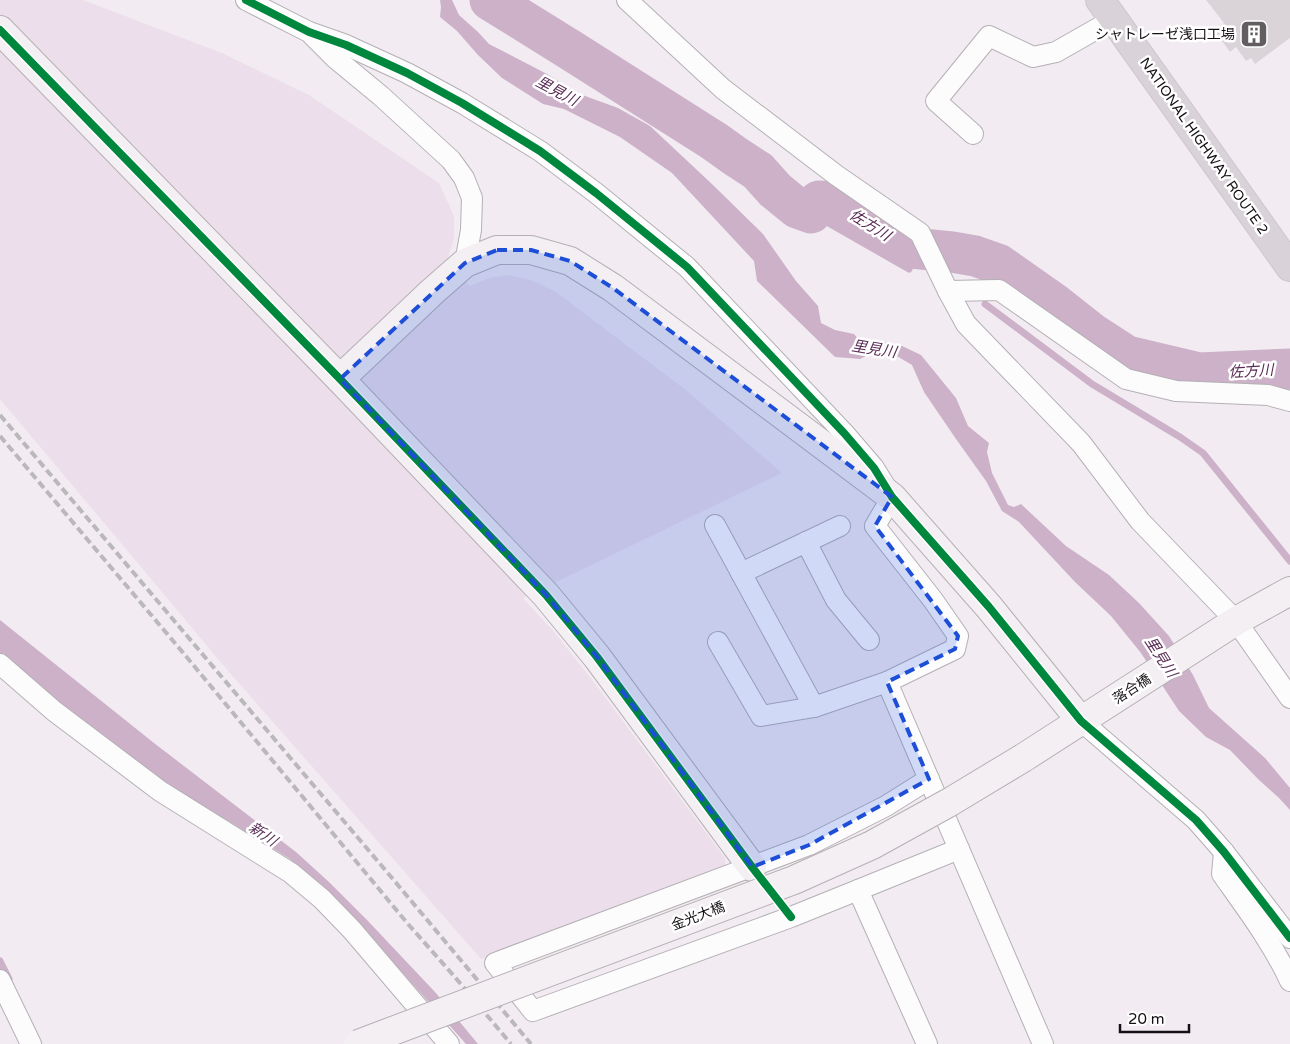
<svg xmlns="http://www.w3.org/2000/svg" width="1290" height="1044" font-family="'Varela Round','Noto Sans JP',sans-serif">
<rect width="100%" height="100%" fill="#f2ecf2"/>
<!-- built -->
<path fill="#ecdfeb" d="M0,0H83L222,53L309,95L439,183L454,216V239L447,261L470,286L489,278L508,275L531,280L556,292L686,390L782,473L523,598L555,633L593,681L725,858V868L481,959L229,672L0,399Z"/>
<!-- water -->
<g fill="#ccb1c8">
<path d="M440,0H452L459,15L478,32L489,44L547,74L577,93L618,108L650,126L713,185L763,234L796,281L818,306L821,323L835,330L854,334L859,340L886,342L900,345L921,355L956,398L968,426L989,443L987,452L992,473L1008,505L1014,507L1021,504L1066,546L1109,575L1139,603L1169,636L1193,675L1209,708L1265,758L1290,788V810L1279,798L1258,779L1230,750L1206,737L1179,711L1141,653L1111,616L1075,582L1019,522L1002,511L986,481L956,439L924,392L912,365L895,355L874,352L860,359L835,357L757,281L754,261L672,173L620,137L564,109L543,104L502,78L478,55L457,31L440,17L441,7Z"/>
<path d="M0,620L154,743L296,852L329,882L368,921L435,992L478,1044H466L350,914L290,859L225,819L208,813L170,792L79,720L0,654Z"/>
</g>
<g fill="none" stroke-linecap="round" stroke-linejoin="round">
<!-- stream -->
<g stroke="#ccb1c8" stroke-width="7">
<path d="M811,213L909,269"/>
<path d="M985,304L1092,384L1180,437L1203,453L1290,561"/>
<path d="M0,961L9,979"/>
</g>
<!-- river -->
<path stroke="#ccb1c8" stroke-width="41" d="M490,0L572,51L714,141L735,156L758,171L775,190L797,208L811,213L814,205L819,201L834,202L884,231L902,245L911,248L952,252L975,256L998,264L1055,304L1093,334L1127,356L1199,373L1290,369"/>
</g>
<!-- building -->
<path fill="#dad4d9" d="M1206,0H1290V38L1255,64L1251,58L1246,61L1236,47L1230,52L1214,30L1224,23Z"/>
<g fill="none" stroke-linecap="round" stroke-linejoin="round">
<!-- street casing -->
<g stroke="#b4b0b4" stroke-width="22">
<g id="street">
<path d="M246,0L309,32L346,45L407,73L462,103L540,151L596,193L687,267L844,433L874,468L892,497L875,526L933,600L958,636L955,649L887,682L1043,1044"/>
<path d="M627,0L723,89L836,175L920,233L948,291L966,324L1081,443L1140,521L1236,621L1290,698"/>
<path d="M312,35L335,58L381,96L451,160L464,178L472,198L471,230L465,263"/>
<path d="M973,134L936,101L989,36L1033,57L1056,52L1114,19"/>
<path d="M948,291L999,290L1126,379L1176,391L1268,395L1290,401"/>
<path d="M715,525L814,707"/>
<path d="M806,542L836,600L869,640"/>
<path d="M741,573L840,526"/>
<path d="M718,642L761,716L814,707L887,682"/>
<path d="M0,664L54,711L160,791L291,873L322,899L352,930L449,1044"/>
<path d="M1081,721L1196,820L1224,852L1290,938"/>
<path d="M1224,852L1222,874C1246,908 1272,942 1290,981"/>
<path d="M858,890L791,917L533,1011L495,963L809,845L886,806L929,779"/>
<path d="M0,980L31,1044"/>
<path d="M927,1044L858,890L959,849"/>
</g>
</g>
<!-- secondary casing -->
<g stroke="#b4b0b4" stroke-width="30">
<g id="secondary">
<path d="M0,30L340,379L546,595L597,657L752,867"/>
<path d="M340,379L433,291L465,263L497,250H531L570,261L613,288L892,497L989,607L1081,721"/>
<path d="M1023,758L1236,621L1290,591"/>
</g>
</g>
<!-- highway casing -->
<g stroke="#cbc8cb" stroke-width="30">
<path id="highway" d="M1100,0L1290,267"/>
</g>
<!-- street -->
<use href="#street" stroke="#fdfcfd" stroke-width="20"/>
<!-- secondary -->
<use href="#secondary" stroke="#f3eff3" stroke-width="28"/>
<!-- highway -->
<use href="#highway" stroke="#dad2d9" stroke-width="28"/>
<!-- rail -->
<g stroke="#bab8ba" stroke-width="4" stroke-dasharray="8 4" stroke-linecap="butt">
<path d="M0,415L392,878L531,1044"/>
<path d="M0,436L185,655L408,924L454,976L511,1044"/>
</g>
<!-- secondary-bridge casing -->
<g stroke="#b4b0b4" stroke-width="30" stroke-linecap="butt">
<path id="secondary-bridge" d="M358,1044L794,880L872,845L950,802L1023,758"/>
</g>
<!-- secondary-bridge -->
<use href="#secondary-bridge" stroke="#f3eff3" stroke-width="28"/>
<!-- cycleway casing -->
<g stroke="#fff" stroke-width="11">
<g id="cycleway">
<path d="M246,0L309,32L346,45L407,73L462,103L540,151L596,193L687,267L844,433L874,468L892,497L989,607L1081,721L1196,820L1224,852L1290,938"/>
<path d="M0,30L340,379L546,595L597,657L752,867L791,917"/>
</g>
</g>
<!-- cycleway -->
<use href="#cycleway" stroke="#00873e" stroke-width="8"/>
</g>
<!-- marked area -->
<path fill="#1d4ed8" fill-opacity="0.2" stroke="#1d4ed8" stroke-width="4" stroke-dasharray="10 6" stroke-linejoin="round" d="M497,250H531L570,261L613,288L892,497L875,526L958,636L955,649L887,682L929,779L809,845L752,867L597,657L546,595L340,379L465,263Z"/>
<!-- icons -->
<defs>
<g id="building-square" transform="scale(1.4375)"><rect x="-9" y="-9" width="18" height="18" rx="4" fill="#625d61" stroke="#fff"/><path d="M-4-6H4V6H1V3H-1V6H-4ZM-2.5-4.3h1.7v1.8h-1.7ZM.8-4.3h1.7v1.8H.8ZM-2.5-1h1.7V.8h-1.7ZM.8-1h1.7V.8H.8Z" fill="#fff"/></g>
</defs>
<g fill-rule="evenodd">
<use href="#building-square" x="1254" y="34"/>
</g>
<g text-anchor="middle" dominant-baseline="central" stroke-width="5" stroke-linejoin="round" paint-order="stroke">
<!-- poi labels -->
<g font-size="14" fill="#141013" stroke="#fff" text-anchor="end">
<text x="1235" y="34">シャトレーゼ浅口工場</text>
</g>
<!-- street labels -->
<g font-size="14" fill="#141013" stroke="#fff">
<text transform="translate(1204 146) rotate(55)">NATIONAL HIGHWAY ROUTE 2</text>
<text transform="translate(1132 689) rotate(-33)">落合橋</text>
<text transform="translate(698 916) rotate(-21)">金光大橋</text>
</g>
<!-- water labels -->
<g font-size="15" font-style="italic" fill="#592c55" stroke="#fff">
<text transform="translate(557 91) rotate(28)">里見川</text>
<text transform="translate(870 225) rotate(32)">佐方川</text>
<text transform="translate(874 349) rotate(9)">里見川</text>
<text transform="translate(1251 371) rotate(-3)">佐方川</text>
<text transform="translate(1161 657) rotate(57)">里見川</text>
<text transform="translate(263 834) rotate(34)">新川</text>
</g>
</g>
<!-- scale -->
<path d="M1120 1024v8h69v-8" fill="none" stroke="#141013" stroke-width="2.5"/>
<text x="1128" y="1024" font-size="15" fill="#141013" stroke="#ffffff" stroke-width="4" paint-order="stroke">20 m</text>
</svg>
